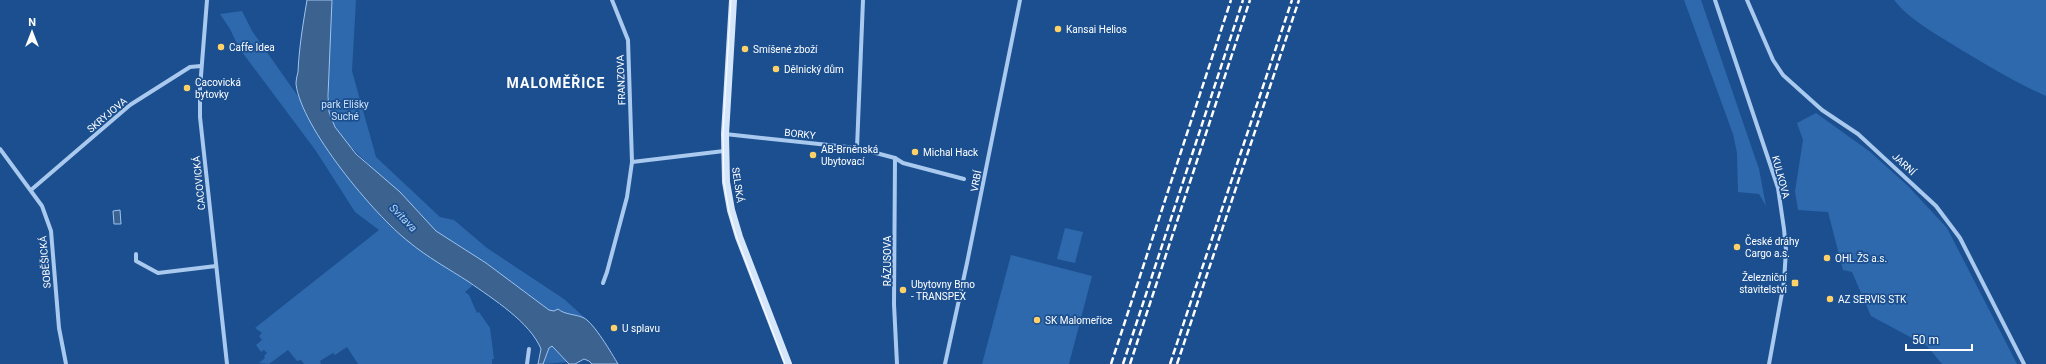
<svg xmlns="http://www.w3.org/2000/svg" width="2046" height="364" font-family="Roboto,sans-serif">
<rect width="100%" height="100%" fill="#1b4f8f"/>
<!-- green -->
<g fill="#2e69ad">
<path d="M332,0H356L352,71L376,157L440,217L454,220L487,248L564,299L585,318L549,310L486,263L436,231L345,141L335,127L329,112V20Z"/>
<path d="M1684,0H1701L1759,169L1766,206L1759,194L1738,192L1737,153L1733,134Z"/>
<path d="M1894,0H2046V96C2014,82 1985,64 1955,46C1934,33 1909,19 1894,0Z"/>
<path d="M242,11L252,31L302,102L310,121L350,180L409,242L473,285L465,292L469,295L477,313L479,312L490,328L494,359H492V364H358L347,347L335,355L333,353L320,361L321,364H304L301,360L297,361L288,350L269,364L259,363L265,358L264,356L267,353L264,350L261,352L256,345L262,340L259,336L262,333L255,328L379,230L355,212L316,151L239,48L230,29L220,14Z"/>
<path d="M1816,113L1869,151L1908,186L1947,228L2017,364H1942L1927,346L1871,316L1852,272L1843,270L1828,212L1798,210L1795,191L1803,140L1797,123Z"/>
<path d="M1065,228L1083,232L1075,263L1057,259Z"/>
<path d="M1011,255L1092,276L1069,364H982Z"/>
<path d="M552,346L567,362L543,364L549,348Z"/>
</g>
<!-- water -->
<g fill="#3c6290" stroke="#9cc4f0">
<path d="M307,0H332L328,96L329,112L335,127L356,154L400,192L436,231L486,263L549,310L554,311L558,309C565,315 576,314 584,318C594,323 612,354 618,364H592L589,361L584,359L575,364H569L552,346L549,348L543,364H538L541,349C530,322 493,299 469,282C449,269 427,257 409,242C374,215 301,127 296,84C296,80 297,76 298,72C299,48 303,24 307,0Z"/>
<path d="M120,210L121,224H114L113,211Z"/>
</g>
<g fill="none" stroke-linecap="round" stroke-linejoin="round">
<!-- minor -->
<g stroke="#a9c9ee" stroke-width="4">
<path d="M207,0L200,88V117L227,364"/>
<path d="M1715,0L1778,188L1784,229L1786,250L1784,282L1769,364"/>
<path d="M1747,0L1773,60L1783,75L1822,110L1858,134L1936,206L1960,238L2024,364"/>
<path d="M725,134L857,148L895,158L903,163L964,179"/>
<path d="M857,148L863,0"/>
<path d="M0,149L42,206L51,231L59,328L66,364"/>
<path d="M895,158L894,304L897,364"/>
<path d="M632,162L724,151"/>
<path d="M31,190L130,105L190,67L201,66"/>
<path d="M136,254V261L158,273L216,266"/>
<path d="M603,283L607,272L627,197L632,162L628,40L612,0"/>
<path d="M527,364L529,349"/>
<path d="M945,364L967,263L1020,0"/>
</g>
<!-- secondary -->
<path stroke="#d6e6fa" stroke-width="8" d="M733,0L725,134L726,182L731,210L739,237L788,364"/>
<!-- tram -->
<path stroke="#fff" stroke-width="1" d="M731,0L723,134L724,182L729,211L737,238L785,364"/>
<!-- rail -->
<g stroke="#fff" stroke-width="2.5" stroke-dasharray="7 3" stroke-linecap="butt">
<path d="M1111,364L1231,0"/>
<path d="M1123,364L1243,0"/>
<path d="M1130,364L1250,0"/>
<path d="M1170,364L1292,0"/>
<path d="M1177,364L1299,0"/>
</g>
</g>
<!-- markers -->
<g fill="#ffd166" stroke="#1b4f8f" stroke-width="1.5">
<circle cx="1058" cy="29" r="4"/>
<circle cx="221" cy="47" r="4"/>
<circle cx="745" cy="49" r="4"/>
<circle cx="776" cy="69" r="4"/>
<circle cx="187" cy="88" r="4"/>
<circle cx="915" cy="152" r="4"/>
<circle cx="813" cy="155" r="4"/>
<circle cx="1737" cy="247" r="4"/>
<circle cx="1827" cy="258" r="4"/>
<rect x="1791" y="279" width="8" height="8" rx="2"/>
<circle cx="903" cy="290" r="4"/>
<circle cx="1830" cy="299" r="4"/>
<circle cx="1037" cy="320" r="4"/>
<circle cx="614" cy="328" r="4"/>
</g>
<g text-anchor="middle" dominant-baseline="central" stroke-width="3.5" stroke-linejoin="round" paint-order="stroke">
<!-- poi labels -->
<g font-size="10" fill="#fff" stroke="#1b4f8f" text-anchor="start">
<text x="1066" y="29">Kansai Helios</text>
<text x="229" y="47">Caffe Idea</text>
<text x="753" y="49">Smíšené zboží</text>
<text x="784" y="69">Dělnický dům</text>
<text x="195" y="82">Cacovická<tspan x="195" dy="12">bytovky</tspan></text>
<text x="821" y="149">AB-Brněnská<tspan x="821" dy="12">Ubytovací</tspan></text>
<text x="923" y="152">Michal Hack</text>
<text x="1745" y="241">České dráhy<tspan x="1745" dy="12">Cargo a.s.</tspan></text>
<text x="1835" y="258">OHL ŽS a.s.</text>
<text x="1787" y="277" text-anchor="end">Železniční<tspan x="1787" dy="12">stavitelství</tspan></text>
<text x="911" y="284">Ubytovny Brno<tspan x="911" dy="12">- TRANSPEX</tspan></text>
<text x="1838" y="299">AZ SERVIS STK</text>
<text x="1045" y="320">SK Malomeřice</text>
<text x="622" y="328">U splavu</text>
</g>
<!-- street labels -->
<g font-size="10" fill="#fff" stroke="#1b4f8f">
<text transform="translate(621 80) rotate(-92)">FRANZOVA</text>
<text transform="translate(107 115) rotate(-40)">SKRYJOVA</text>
<text transform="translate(800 134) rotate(6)">BORKY</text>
<text transform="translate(1904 164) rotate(43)">JARNÍ</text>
<text transform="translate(1781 177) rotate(75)">KULKOVA</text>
<text transform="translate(976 181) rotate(-79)">VRBÍ</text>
<text transform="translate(199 183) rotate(-96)">CACOVICKÁ</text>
<text transform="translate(738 185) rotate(82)">SELSKÁ</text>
<text transform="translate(887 261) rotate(-90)">RÁZUSOVA</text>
<text transform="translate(45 262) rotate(-95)">SOBĚŠICKÁ</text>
</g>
<!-- park labels -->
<g font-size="10" fill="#cfe3fa" stroke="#1b4f8f">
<text x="345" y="104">park Elišky<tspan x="345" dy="12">Suché</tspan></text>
</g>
<!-- water labels -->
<g font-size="11" font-style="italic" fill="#b5d3f5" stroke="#1b4f8f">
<text transform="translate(403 218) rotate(45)">Svitava</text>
</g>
<!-- district labels -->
<g font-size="14" font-weight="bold" letter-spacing="1" fill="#fff" stroke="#1b4f8f">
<text x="556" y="83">MALOMĚŘICE</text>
</g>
</g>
<!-- north arrow -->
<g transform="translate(32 32)" stroke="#1b4f8f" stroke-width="3" paint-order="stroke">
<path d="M0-3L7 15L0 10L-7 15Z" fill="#ffffff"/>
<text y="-6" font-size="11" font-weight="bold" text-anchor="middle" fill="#ffffff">N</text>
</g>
<!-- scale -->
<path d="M1906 344v6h66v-6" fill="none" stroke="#ffffff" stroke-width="2"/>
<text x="1912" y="344" font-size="12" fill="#ffffff" stroke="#1b4f8f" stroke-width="3" paint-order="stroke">50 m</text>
</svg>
